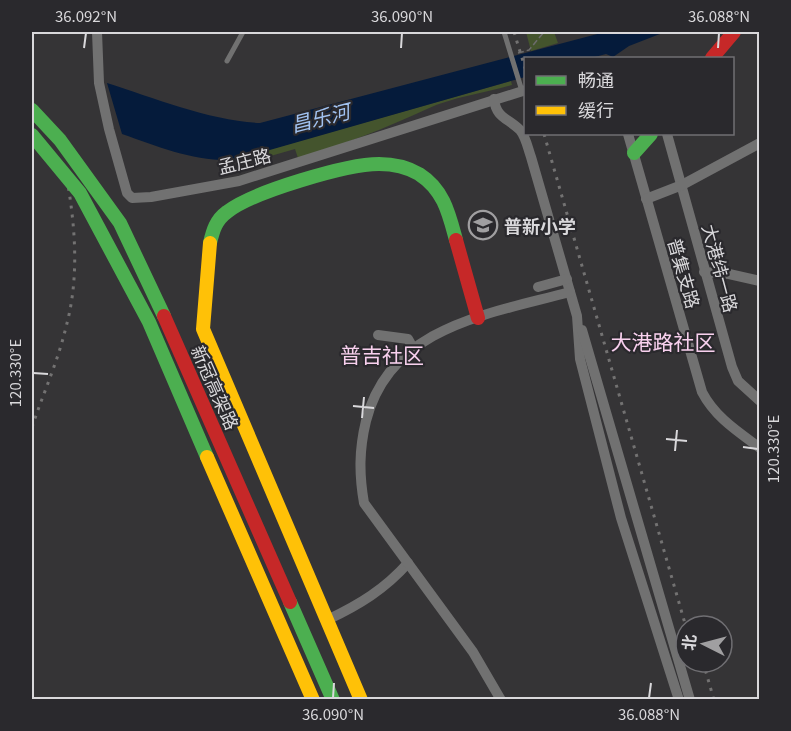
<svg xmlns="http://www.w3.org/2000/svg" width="791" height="731" font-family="Georgia,'Noto Sans SC',serif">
<rect width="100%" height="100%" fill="#353436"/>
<!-- green -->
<g fill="#44542d">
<path d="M526,32H554L558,43L531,51Z"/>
<path d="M511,81L512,85C485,93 453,97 427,109C386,128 343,145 298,158L295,149L253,161V156L264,151Z"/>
</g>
<!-- water -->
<path fill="#051b3b" d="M605,32H665L629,46L613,57L606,54L591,58H526L525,77L235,160C194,162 160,147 122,134L107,83C154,98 211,121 260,123Z"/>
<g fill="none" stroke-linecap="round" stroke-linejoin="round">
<!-- path -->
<path stroke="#6d6c6d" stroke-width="1.5" stroke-dasharray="6 3" stroke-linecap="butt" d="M518,53L529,50L544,32"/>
<!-- lane -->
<g stroke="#717171" stroke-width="5">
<path d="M504,32L522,91"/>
<path d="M227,61L243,32"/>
</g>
<!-- street -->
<g stroke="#717171" stroke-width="10">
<path d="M97,32L99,83L109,129L127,193L132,198L151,197L239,181L526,90"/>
<path d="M494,99C496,118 508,118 520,130C526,137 528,149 531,157L577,316L580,359L621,518L679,700"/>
<path d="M628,134L702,392C715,417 737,431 760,448"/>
<path d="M667,134L732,367L738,381L760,401"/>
<path d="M646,199L682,185L760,143"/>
<path d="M704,272L729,274L760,281"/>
<path d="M538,287L567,279"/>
<path d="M582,330L690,700"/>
<path d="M378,335L408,339L413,348"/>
<path d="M327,620C359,605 385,589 408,563"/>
<path d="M501,700L473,652L364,503C359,474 359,450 366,421C390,326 489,314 570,292"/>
</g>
<!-- fast -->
<g stroke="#4caf50" stroke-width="14">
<path d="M634,153L651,134"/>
<path d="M210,243C213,230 216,220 227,212C252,192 347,164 379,164C393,164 407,167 419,174C444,190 449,214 456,240"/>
</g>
<!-- slow -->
<path stroke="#ffc107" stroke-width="14" d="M210,243L203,329L361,700"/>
<!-- jam -->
<g stroke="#c62828" stroke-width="14">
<path d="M712,58L734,32"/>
<path d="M456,240L478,318"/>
</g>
<!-- rail -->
<g stroke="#737272" stroke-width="3" stroke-dasharray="3 6" stroke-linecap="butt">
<path d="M514,32L526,71"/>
<path d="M544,134L686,627"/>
<path d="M32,427C43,394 58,361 66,327C80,276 75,224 66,173"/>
<path d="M703,662L714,700"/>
</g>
<!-- fast-bridge -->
<g stroke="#4caf50" stroke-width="14">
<path d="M32,110L60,140L120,223L164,316"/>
<path d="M32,135L80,193L149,322L207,457"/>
<path d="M290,602L333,700"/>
</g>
<!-- slow-bridge -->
<path stroke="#ffc107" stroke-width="14" d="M207,457L313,700"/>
<!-- jam-bridge -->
<path stroke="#c62828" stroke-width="14" d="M164,316L290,602"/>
</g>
<!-- ticks -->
<path fill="none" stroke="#d9d8db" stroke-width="2" d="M84,48L86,33M401,48L402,33M718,48L719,33M33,373L48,374M353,406L374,408M362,418L364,397M666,439L687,441M743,447L758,449M675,451L677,430M333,698L334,683M649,698L651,683"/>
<!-- icons -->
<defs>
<g id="school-ring" transform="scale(1.5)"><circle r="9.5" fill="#2a292d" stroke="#a09fa1" stroke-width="1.5"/><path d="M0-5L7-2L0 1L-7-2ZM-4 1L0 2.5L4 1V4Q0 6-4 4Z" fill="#a09fa1"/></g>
</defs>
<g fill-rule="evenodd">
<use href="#school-ring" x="483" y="225"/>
</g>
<g text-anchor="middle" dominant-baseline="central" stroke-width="4.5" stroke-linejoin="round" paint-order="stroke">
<!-- street labels -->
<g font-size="18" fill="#d9d8db" stroke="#2a292d">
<text transform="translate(244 160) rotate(-14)">孟庄路</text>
<text transform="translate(721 268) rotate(75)">大港纬一路</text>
<text transform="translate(685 273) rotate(74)">普集支路</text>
<text transform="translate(216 387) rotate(66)">新冠高架路</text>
</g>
<!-- poi labels -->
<g font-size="18" font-weight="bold" fill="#d9d8db" stroke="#2a292d" text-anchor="start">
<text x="504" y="225">普新小学</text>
</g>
<!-- water labels -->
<g font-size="20" font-style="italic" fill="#a1c2f1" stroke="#2a292d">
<text transform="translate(320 117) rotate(-14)">昌乐河</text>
</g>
<!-- quarter labels -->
<g font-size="21" fill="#f8d0ee" stroke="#2a292d">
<text x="663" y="341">大港路社区</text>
<text x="382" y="354">普吉社区</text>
</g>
</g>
<!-- border -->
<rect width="791" height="731" fill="none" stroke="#2a292d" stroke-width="66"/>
<!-- legend -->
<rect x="524" y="57" width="210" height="78" fill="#2a292d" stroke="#706f73" stroke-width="1.5"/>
<rect x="536" y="76" width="30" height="9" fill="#4caf50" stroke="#706f73" stroke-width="1.5"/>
<text x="578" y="87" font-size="18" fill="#d9d8db">畅通</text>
<rect x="536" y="106" width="30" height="9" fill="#ffc107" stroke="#706f73" stroke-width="1.5"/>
<text x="578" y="117" font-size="18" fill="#d9d8db">缓行</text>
<!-- north arrow -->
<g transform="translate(704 644) rotate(276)"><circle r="28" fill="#2a292d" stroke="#706f73" stroke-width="1.5"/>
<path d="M0-4.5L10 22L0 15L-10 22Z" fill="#a09fa1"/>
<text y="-9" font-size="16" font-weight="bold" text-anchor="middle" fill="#d9d8db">北</text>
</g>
<rect x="33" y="33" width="725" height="665" fill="none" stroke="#d9d8db" stroke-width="2"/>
<g font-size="15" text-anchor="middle" fill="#d9d8db">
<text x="86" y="22">36.092°N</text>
<text x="402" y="22">36.090°N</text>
<text x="719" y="22">36.088°N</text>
<text transform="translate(16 373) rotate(-90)" y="5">120.330°E</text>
<text transform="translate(774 449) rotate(-90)" y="5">120.330°E</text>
<text x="333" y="720">36.090°N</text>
<text x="649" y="720">36.088°N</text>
</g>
</svg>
